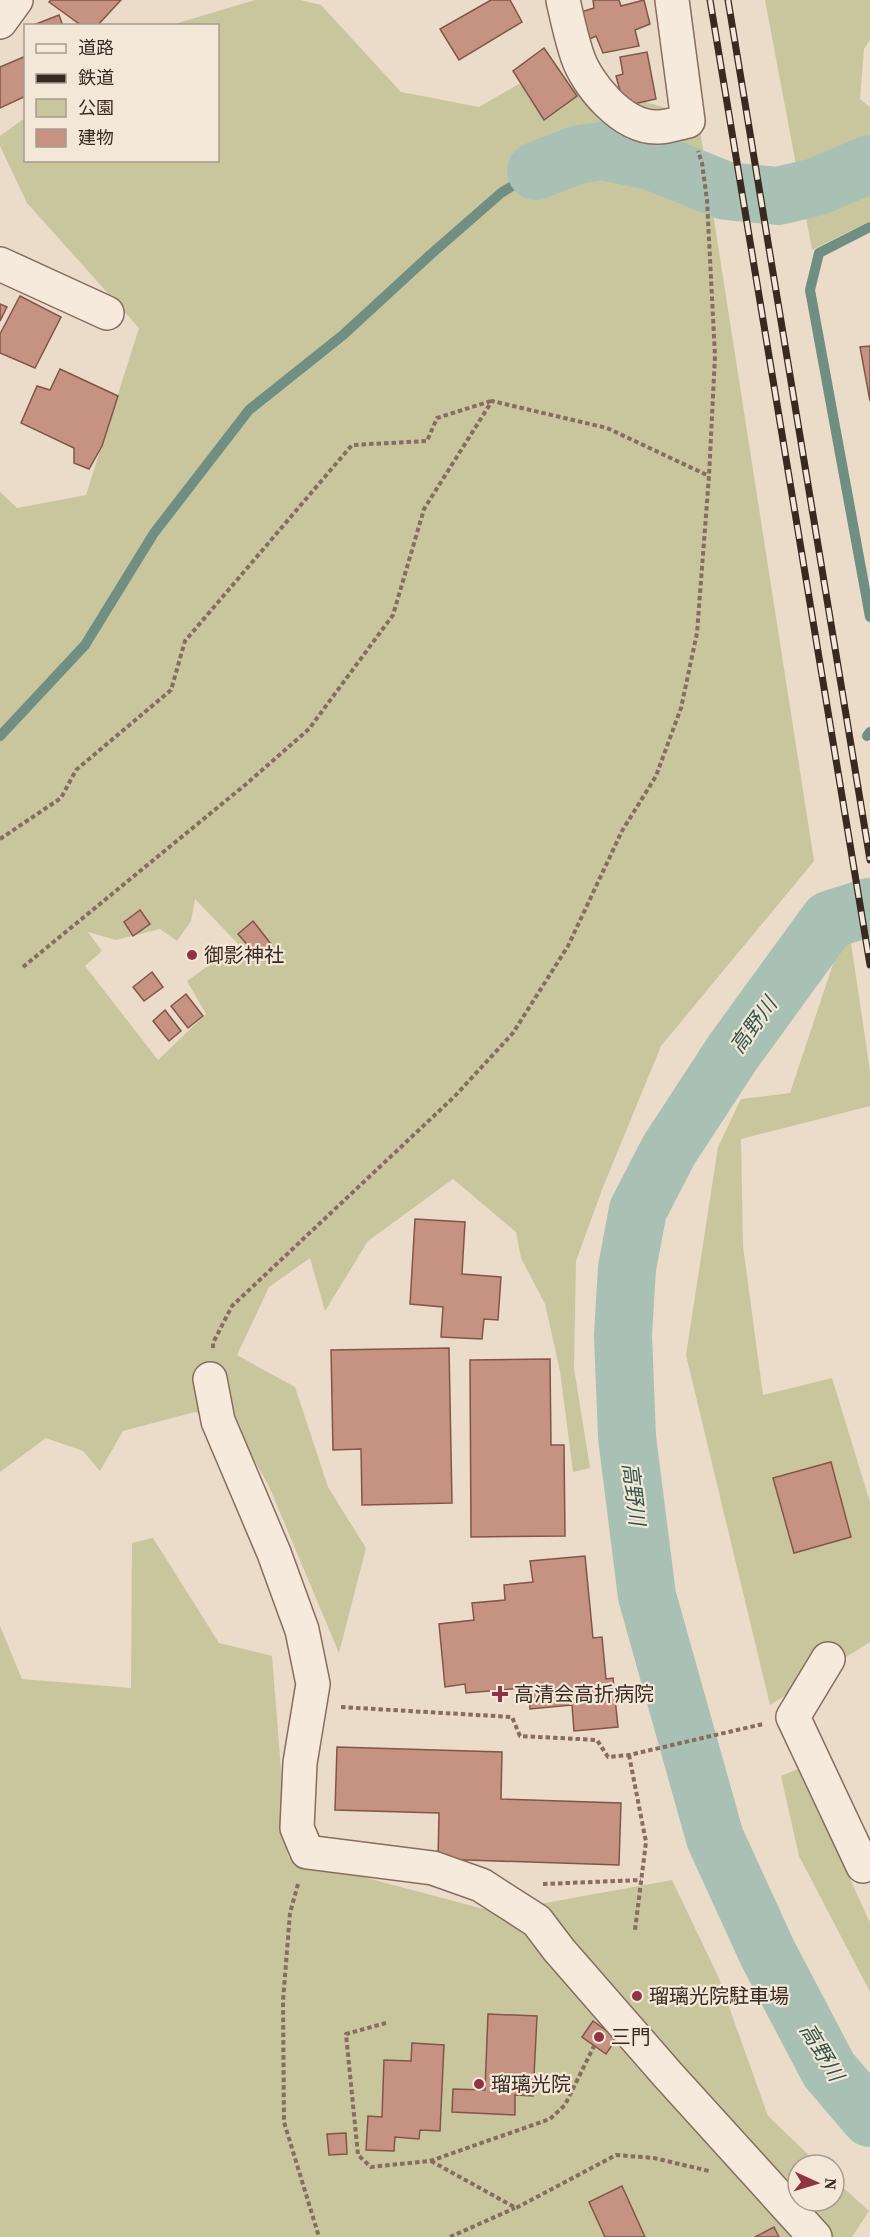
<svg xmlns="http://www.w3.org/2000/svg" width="870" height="2237" font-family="'Source Serif 4','Noto Sans JP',serif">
<rect width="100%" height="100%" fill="#ebdbc9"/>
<!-- green -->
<g fill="#c9c69e" fill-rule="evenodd">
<path d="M255,0H300L321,5L401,92L479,107L524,81L635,99L698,117L814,861L661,1046L603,1187L576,1261L574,1368L590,1468L573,1472L560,1371L545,1304L521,1258L516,1232L453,1179L368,1241L325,1311L310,1258L269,1287L237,1355L295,1387L328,1487L366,1548L339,1653L268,1484L232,1423L195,1412L123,1431L100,1471L83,1451L46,1438L0,1472V492L17,508L86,495L139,328L27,203L0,146V136L25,118L26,160H218V26L171,25ZM195,899L242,948L233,955L212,963L187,981L206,1014L158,1060L85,966L102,951L88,932L116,940L160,929L177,941L191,921Z"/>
<path d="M765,0H870V40L864,49L860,99L870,107V221L812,250Z"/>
<path d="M840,943H851L870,1071V1106L741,1139L743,1246L763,1395L832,1378L870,1502V1642L770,1705L686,1355L718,1147L741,1099L790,1093Z"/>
<path d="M153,1538L219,1643L272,1656L288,1857L495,1912L672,1880L718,1976L768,2116L819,2165H798V2201H834V2179L869,2211L852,2237H0V1626L22,1679L131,1688L132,1543Z"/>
<path d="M800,1768L870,1923V1992L799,1856L781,1776Z"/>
</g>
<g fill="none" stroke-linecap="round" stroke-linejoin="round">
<!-- stream -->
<g stroke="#708e82" stroke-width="10">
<path d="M870,227L819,253L810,290L870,617"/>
<path d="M0,736L85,645L154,533L249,410L343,335L430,255L501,193L536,171"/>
<path d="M867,736L870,732"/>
</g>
<!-- river -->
<g stroke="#a9c0b5" stroke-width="58">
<path d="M536,171L576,155L602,151L654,162L726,191L778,196L816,187L870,164"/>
<path d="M870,907L829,920L733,1052L669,1150L638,1210L627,1268L623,1335L627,1437L647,1596L715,1838L768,1954L829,2070L870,2118"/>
</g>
</g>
<!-- building -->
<g fill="#c69382" stroke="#835547" stroke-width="1.5">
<path d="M51,0H121L97,26H82L49,2Z"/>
<path d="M491,0H510L522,22L459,60L440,29Z"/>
<path d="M593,0H619L621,6L644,0L650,24L635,30L639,46L603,53L596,36L588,40L581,12L594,8Z"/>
<path d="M59,15L63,26H31Z"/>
<path d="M544,48L577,96L544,120L513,71Z"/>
<path d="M647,52L656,99L624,106L616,76L623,74L620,57Z"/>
<path d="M26,56V96L0,108V67Z"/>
<path d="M20,296L61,317L35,368L0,353V334Z"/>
<path d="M0,304L7,307L0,321Z"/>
<path d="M870,346V401L860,347Z"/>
<path d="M60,369L118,396L102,446L89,469L74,463V448L21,423L37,386L50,390Z"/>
<path d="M140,910L150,924L133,936L124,922Z"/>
<path d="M253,921L271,944L257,956L238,934Z"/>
<path d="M152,972L163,987L144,1001L133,987Z"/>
<path d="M186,994L203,1016L188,1028L171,1006Z"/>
<path d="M165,1010L181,1031L169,1041L153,1021Z"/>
<path d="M415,1219L465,1222L462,1274L501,1277L498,1320L484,1319L482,1339L441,1337L443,1307L410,1304Z"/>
<path d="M449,1348L452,1503L362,1505L361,1449L333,1450L331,1350Z"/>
<path d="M550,1359L551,1445H564L565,1536L471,1537L470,1360Z"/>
<path d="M831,1462L851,1537L794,1553L773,1478Z"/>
<path d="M585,1556L593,1638L602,1637L606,1679L613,1678L618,1727L574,1731L572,1705L530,1709L529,1696L523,1694V1688L466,1693L465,1684L445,1687L439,1624L474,1620L472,1603L505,1600L504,1585L533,1582L530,1561Z"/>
<path d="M337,1747L502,1752L501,1799L621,1803L619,1865L438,1859L439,1813L335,1810Z"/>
<path d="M488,2014L537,2016L533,2096L515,2095V2115L452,2112L453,2089L485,2090Z"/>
<path d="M593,2021L617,2038L606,2054L582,2037Z"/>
<path d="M412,2043L444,2045L440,2131L420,2130L419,2139L395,2137L394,2151L366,2150L368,2116L382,2117L384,2060L411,2061Z"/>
<path d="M346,2133L347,2154L329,2155L327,2134Z"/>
<path d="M622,2186L645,2237H605L589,2202Z"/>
<path d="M774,2227L779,2237H755Z"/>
</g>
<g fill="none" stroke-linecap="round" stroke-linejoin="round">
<!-- street casing -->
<g stroke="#866d5f" stroke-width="36">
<g id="street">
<path d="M563,0C567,18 571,37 577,55C586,84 622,127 656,127C666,128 678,123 688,121L672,0"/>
<path d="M0,22L16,0"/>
<path d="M0,264L107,313"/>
<path d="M210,1379L218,1421L274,1553L302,1630L313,1684L300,1763L297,1828L307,1852L433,1868L481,1885L537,1921L559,1950L668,2075L815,2237"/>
<path d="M828,1659L793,1717L863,1866L870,1861"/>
</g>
</g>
<!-- path -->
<g stroke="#866d5f" stroke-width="4" stroke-dasharray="4.5 3" stroke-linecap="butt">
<path d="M0,839L61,798L76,770L171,690L185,641L352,445L427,441L437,418L491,401"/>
<path d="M23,967L245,785L309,729L393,615L424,509L492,401L607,428L709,476"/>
<path d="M213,1348V1343L232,1306L455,1096L513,1033L568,946L622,831L656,776L681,708L697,633L709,476L715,356L707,200L702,163L698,151"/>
<path d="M341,1707L512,1717L520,1736L597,1740L608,1757L629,1755L763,1724"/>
<path d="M629,1755L646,1842L635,1930"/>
<path d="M298,1884L290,1913L283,2001L284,2122L319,2237"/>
<path d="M543,1884L641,1880"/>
<path d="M386,2023L346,2034L358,2155L371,2167L430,2161L550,2119L565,2105L594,2046"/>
<path d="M431,2161L516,2208L616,2155L654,2158L709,2171"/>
<path d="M450,2237L515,2208"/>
</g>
<!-- street -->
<use href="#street" stroke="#f6eadc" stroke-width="33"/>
<!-- rail casing -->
<g stroke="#382921" stroke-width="7">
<g id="rail">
<path d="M710,0L870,965"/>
<path d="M728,0L870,860"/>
</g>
</g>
<!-- rail -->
<use href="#rail" stroke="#f3e7d8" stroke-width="4.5" stroke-dasharray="14" stroke-linecap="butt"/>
</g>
<!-- markers -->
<g fill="#903444" stroke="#f3e7d8" stroke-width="2">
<circle cx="192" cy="955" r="6"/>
<path d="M497 1685h6v6h6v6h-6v6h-6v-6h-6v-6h6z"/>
<circle cx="637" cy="1996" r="6"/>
<circle cx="599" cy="2037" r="6"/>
<circle cx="479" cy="2084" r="6"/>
</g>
<g text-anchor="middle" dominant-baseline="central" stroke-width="4.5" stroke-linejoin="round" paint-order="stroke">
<!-- poi labels -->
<g font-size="20" fill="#382921" stroke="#f3e7d8" text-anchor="start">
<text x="204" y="955">御影神社</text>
<text x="514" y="1694">高清会高折病院</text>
<text x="649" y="1996">瑠璃光院駐車場</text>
<text x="611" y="2037">三門</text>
<text x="491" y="2084">瑠璃光院</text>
</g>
<!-- water labels -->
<g font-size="21" font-style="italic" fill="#32564e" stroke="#f3e7d8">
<text transform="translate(753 1025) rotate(-54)">高野川</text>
<text transform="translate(634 1494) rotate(83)">高野川</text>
<text transform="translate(822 2052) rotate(59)">高野川</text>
</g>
</g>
<!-- legend -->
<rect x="24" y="24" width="195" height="138" fill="#f3e7d8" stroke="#a89b8f" stroke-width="1.5"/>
<rect x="36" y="44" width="30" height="9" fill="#f6eadc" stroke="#a89b8f" stroke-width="1.5"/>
<text x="78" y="54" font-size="18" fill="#382921">道路</text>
<rect x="36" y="74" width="30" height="9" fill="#382921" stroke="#a89b8f" stroke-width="1.5"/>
<text x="78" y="84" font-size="18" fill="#382921">鉄道</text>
<rect x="36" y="99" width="30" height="18" fill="#c9c69e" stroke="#a89b8f" stroke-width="1.5"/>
<text x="78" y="114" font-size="18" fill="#382921">公園</text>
<rect x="36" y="129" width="30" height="18" fill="#c69382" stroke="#a89b8f" stroke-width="1.5"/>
<text x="78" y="144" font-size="18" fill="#382921">建物</text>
<!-- north arrow -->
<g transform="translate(816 2183) rotate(94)"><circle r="28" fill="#f3e7d8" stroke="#a89b8f" stroke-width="1.5"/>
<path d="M0-4.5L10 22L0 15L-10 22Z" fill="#903444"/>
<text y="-9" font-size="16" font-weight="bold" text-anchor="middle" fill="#382921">N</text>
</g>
</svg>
